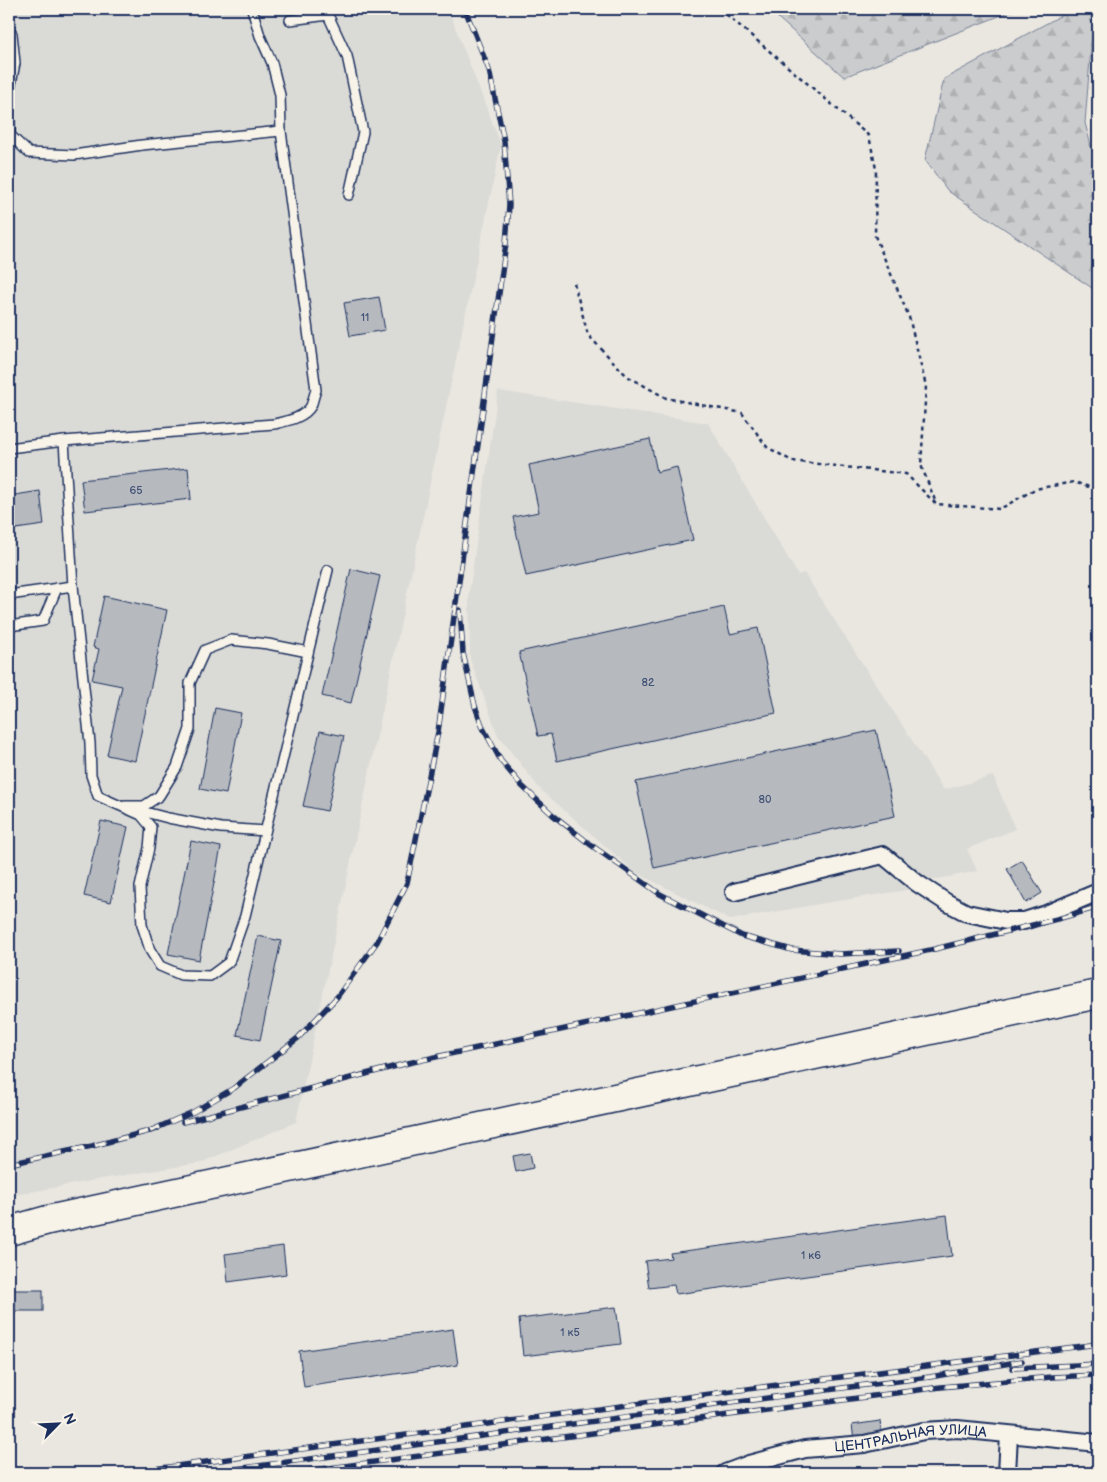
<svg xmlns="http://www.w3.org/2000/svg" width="1107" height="1482" font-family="'Balsamiq Sans',sans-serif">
<defs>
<pattern id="forest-firs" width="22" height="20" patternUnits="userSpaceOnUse" patternTransform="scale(1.25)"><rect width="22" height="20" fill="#cbcccd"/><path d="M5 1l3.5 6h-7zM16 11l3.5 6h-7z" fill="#aeb0b2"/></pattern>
</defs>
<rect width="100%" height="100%" fill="#eae7e0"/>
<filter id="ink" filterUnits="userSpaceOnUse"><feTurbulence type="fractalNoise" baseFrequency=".02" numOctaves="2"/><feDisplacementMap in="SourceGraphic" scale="10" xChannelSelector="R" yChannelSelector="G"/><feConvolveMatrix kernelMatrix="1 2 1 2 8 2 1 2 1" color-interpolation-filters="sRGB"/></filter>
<g filter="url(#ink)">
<!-- built -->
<g fill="#dadad6">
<path d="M9,9H448L501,145L296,1122L200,1163L95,1180L9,1196Z"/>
<path d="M498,391L708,423L798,575L804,573L944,790L993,776L1015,829L967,849L977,871L918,883L919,888L819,904L730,920L635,872L540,789L498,735L470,659L469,594Z"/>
</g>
<!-- forest -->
<g fill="url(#forest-firs)" stroke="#737e96">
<path d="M768,9H1017L844,77Z"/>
<path d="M1073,9H1094L1085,123L1098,172V292L948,191L925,160L944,79Z"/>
</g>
<!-- building -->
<g fill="#b6babf" stroke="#1b2f5e">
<path d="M379,297L385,330L350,336L344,303Z"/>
<path d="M650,439L657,472L677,467L693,540L526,576L513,517L539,512L529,465Z"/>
<path d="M188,468L191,499L85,511L81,480Z"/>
<path d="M40,491L44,525L9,530V496Z"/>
<path d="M351,569L380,576L351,703L322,696Z"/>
<path d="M104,596L167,610L135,761L107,755L122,686L92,680L99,649L93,647Z"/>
<path d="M724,607L730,634L758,628L776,713L557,761L551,734L538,736L519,652Z"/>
<path d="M215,708L241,713L226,794L200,789Z"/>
<path d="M876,730L895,816L654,868L636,782Z"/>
<path d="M320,731L344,736L327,811L303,806Z"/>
<path d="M101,821L128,827L111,902L84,896Z"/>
<path d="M191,841L221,847L199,960L168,954Z"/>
<path d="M1022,860L1042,893L1026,903L1007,869Z"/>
<path d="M258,936L281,941L260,1040L237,1035Z"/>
<path d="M530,1153L533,1168L516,1172L513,1156Z"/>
<path d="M947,1215L952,1256L676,1294L674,1285L649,1288L645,1261L671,1258L670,1253Z"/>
<path d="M283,1246L286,1274L228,1282L225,1254Z"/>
<rect x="9" y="1290" width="34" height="21"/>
<path d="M616,1307L621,1344L523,1356L519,1319Z"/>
<path d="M453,1329L458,1365L304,1387L299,1351Z"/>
<path d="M880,1421L882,1437L854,1440L852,1425Z"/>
</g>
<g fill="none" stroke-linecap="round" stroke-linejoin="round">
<!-- service casing -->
<g stroke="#1b2f5e" stroke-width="12">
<g id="service">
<path d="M328,15L347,56L363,132L349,195"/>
<path d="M290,20L328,15V9"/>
<path d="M9,34H12L15,63L9,94"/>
<path d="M9,106L10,135L29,153L74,155L142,145L281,131"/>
<path d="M64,441L73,586"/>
<path d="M9,448L64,441L274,424C287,421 304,418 311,406C313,401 314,395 316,390L281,131L280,95L272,63L260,36L252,9"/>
<path d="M9,595L73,586L90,743L91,775L98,796L141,815L151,827L149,848L140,887L142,925L150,950L160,966L181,975L210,976L229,962L245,916L328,570"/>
<path d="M9,626L43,621L57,588"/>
<path d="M125,806H144L159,796L177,767L190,729V683L205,650L231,640L268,644L308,652"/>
<path d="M137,810L168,818L221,828L265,831"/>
</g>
</g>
<!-- minor casing -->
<g stroke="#1b2f5e" stroke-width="20">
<g id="minor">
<path d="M734,892L883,855L917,883L946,902L967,913L1006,921H1024L1046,914L1098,892"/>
<path id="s1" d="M725,1473L749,1464L805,1449L864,1444L924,1431L957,1429L1098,1443"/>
<path d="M1007,1473L1009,1435"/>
</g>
</g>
<!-- trunk casing -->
<g stroke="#1b2f5e" stroke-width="31">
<path id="trunk" d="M9,1231L48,1220L1098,994"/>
</g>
<!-- path -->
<g stroke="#1b2f5e" stroke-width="2.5" stroke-dasharray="4 4" stroke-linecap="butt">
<path d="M720,9L869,136L876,169L875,236L909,317L926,386L921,465L936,503"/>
<path d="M574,283L588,335L627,376L666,398L742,413L767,447L792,461L906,474L936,504L1000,509L1035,489L1074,482L1098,490"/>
</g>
<!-- service -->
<use href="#service" stroke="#f7f3e8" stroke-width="9"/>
<!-- minor -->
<use href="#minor" stroke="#f7f3e8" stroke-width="16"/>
<!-- trunk -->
<use href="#trunk" stroke="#f7f3e8" stroke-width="28"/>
<!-- rail casing -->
<g stroke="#1b2f5e" stroke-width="5.5">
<g id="rail">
<path d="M460,610L463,653L475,706L483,728L501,761L522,786L553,815L591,845L660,894L742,936L792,950L840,954L899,951"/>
<path d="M183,1122L408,1063L935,949L1061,918L1098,907"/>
<path d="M150,1131L193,1112L234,1088L298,1038L337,997L377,942L407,883L438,732L506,243L509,205L504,141L489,70L465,9"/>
<path d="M9,1164L92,1146L157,1129"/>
<path d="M1013,1368L1098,1364"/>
<path d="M124,1473L755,1388L1098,1344"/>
<path d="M205,1473L850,1387L930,1377L1022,1361"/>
<path d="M291,1473L941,1387L1052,1377L1098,1375"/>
</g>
</g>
<!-- rail -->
<use href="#rail" stroke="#f7f3e8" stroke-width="4" stroke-dasharray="11" stroke-linecap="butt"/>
</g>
</g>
<g text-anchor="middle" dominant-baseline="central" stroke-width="4" stroke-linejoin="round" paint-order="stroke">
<!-- number labels -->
<g font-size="11" fill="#425276">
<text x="365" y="317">11</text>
<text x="136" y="490">65</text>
<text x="648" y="682">82</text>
<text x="765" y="799">80</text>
<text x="811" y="1255">1 к6</text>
<text x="570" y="1332">1 к5</text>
</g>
<!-- street labels -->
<g font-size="14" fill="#1b2f5e" stroke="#f7f3e8">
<text stroke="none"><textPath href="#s1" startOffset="190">ЦЕНТРАЛЬНАЯ УЛИЦА</textPath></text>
</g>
</g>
<!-- margin -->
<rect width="1107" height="1482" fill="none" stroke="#f7f3e8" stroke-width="30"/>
<rect x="15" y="15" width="1077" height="1452" fill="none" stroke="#1b2f5e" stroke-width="2" filter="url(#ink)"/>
<!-- north arrow -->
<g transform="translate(58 1424) rotate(66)" stroke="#f7f3e8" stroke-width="4" paint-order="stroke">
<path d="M0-4L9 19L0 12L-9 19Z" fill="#1b2f5e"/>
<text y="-8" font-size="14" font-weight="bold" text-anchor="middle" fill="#1b2f5e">N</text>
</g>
</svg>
